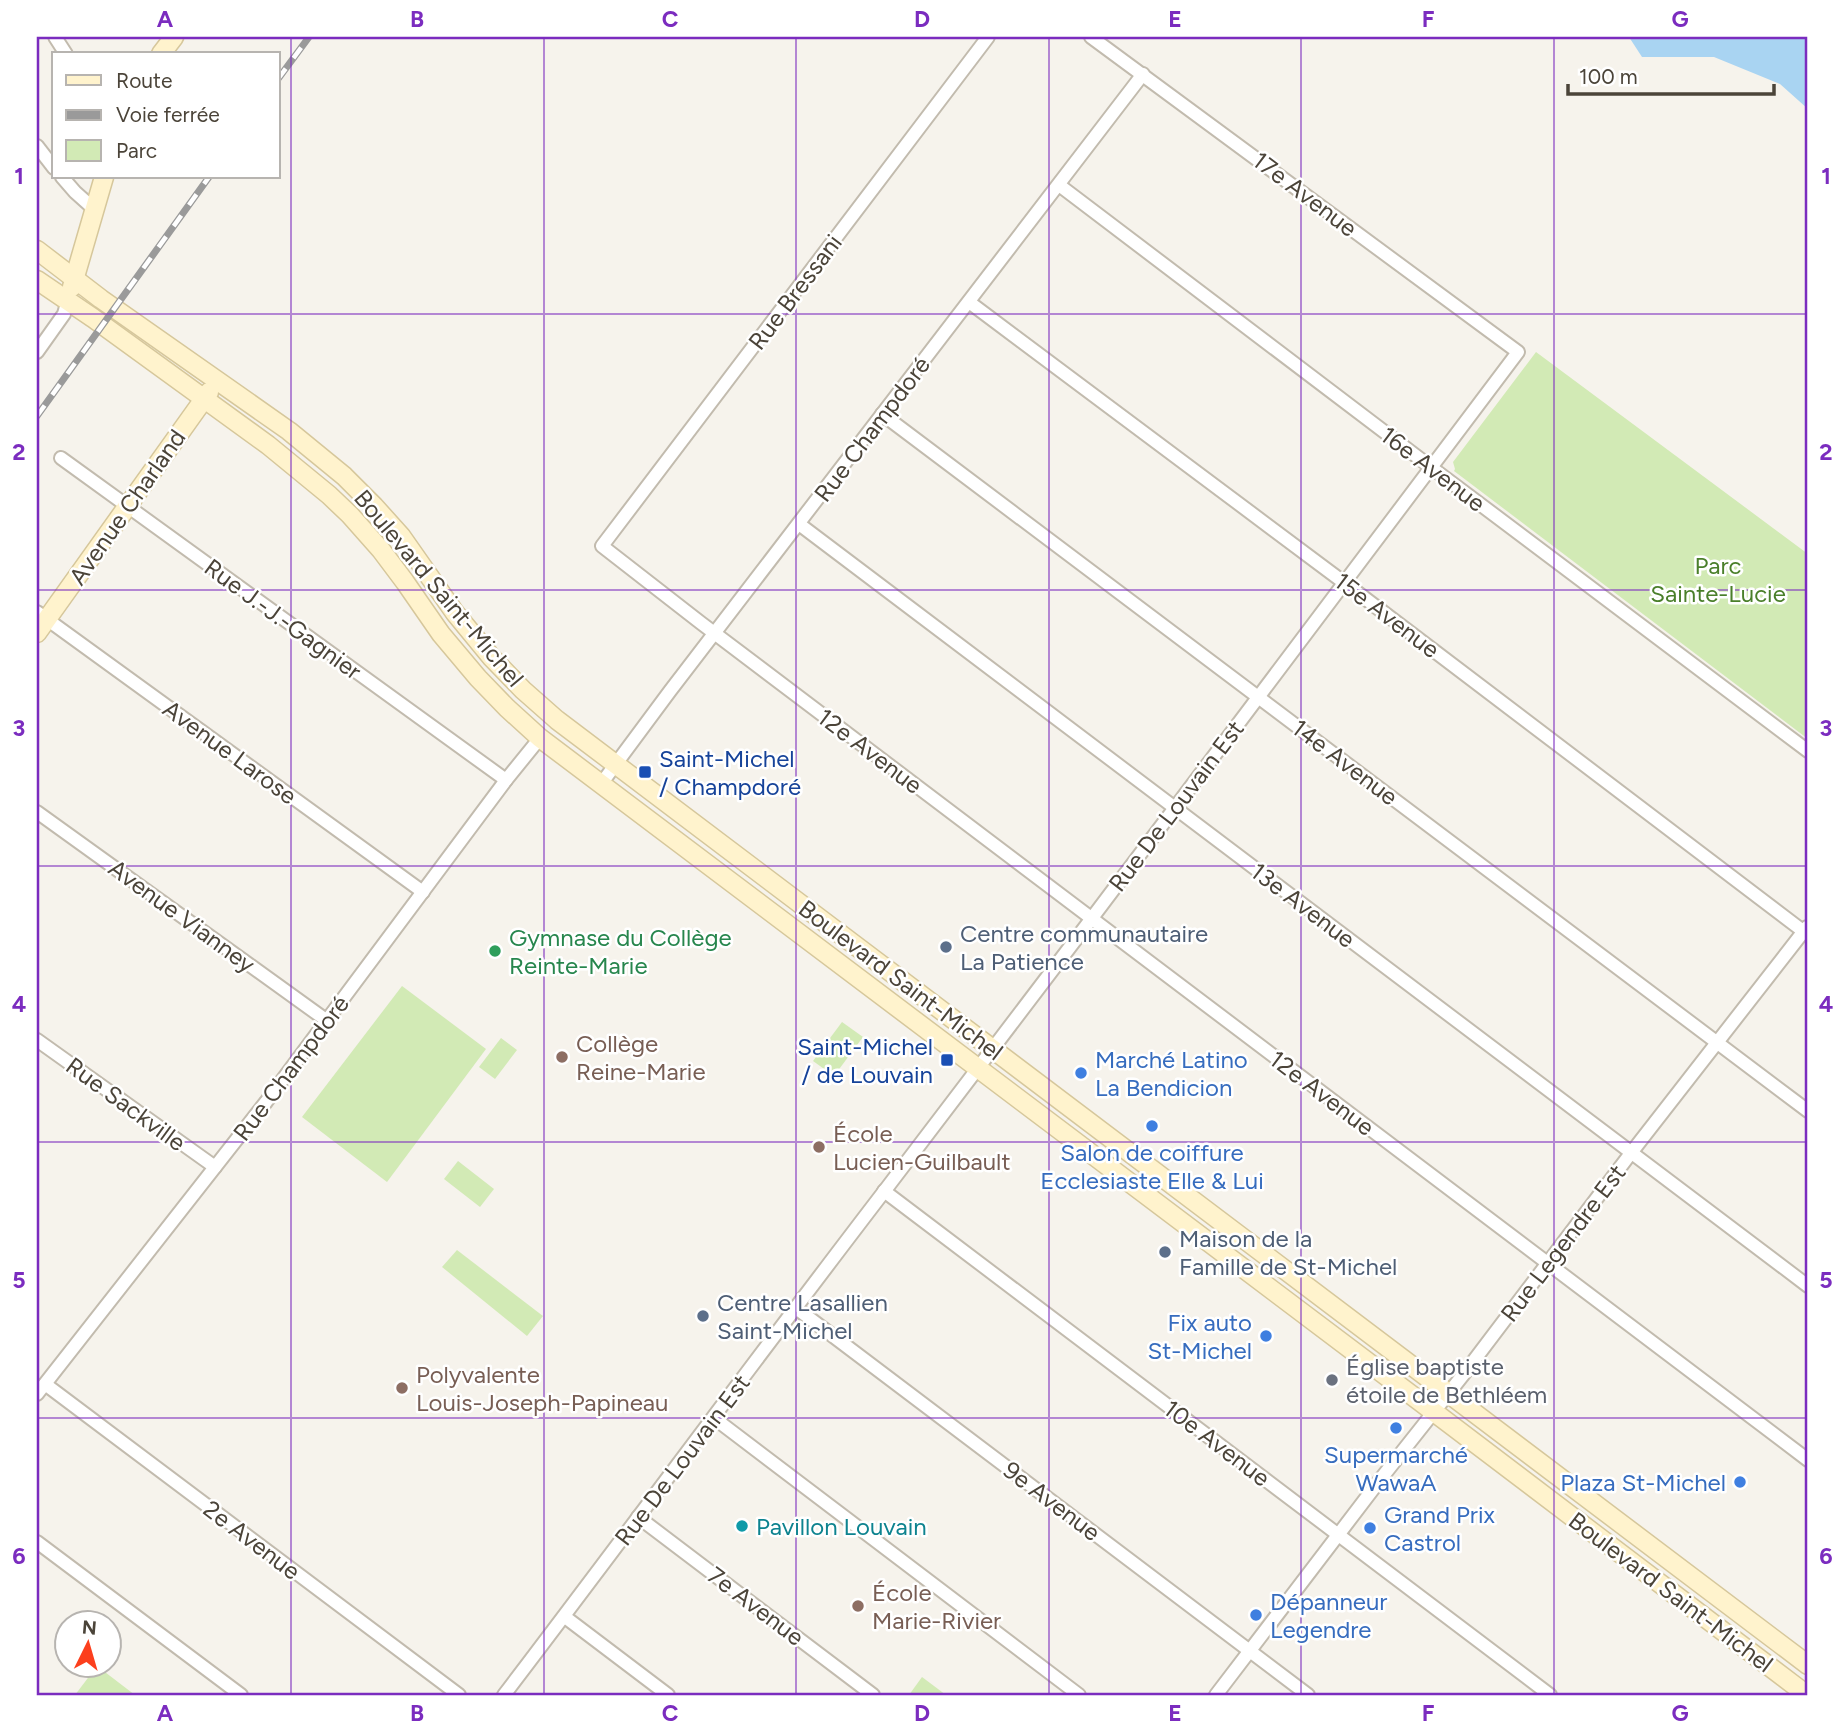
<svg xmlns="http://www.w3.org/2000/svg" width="1845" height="1732" font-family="Figtree,sans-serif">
<rect width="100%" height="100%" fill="#f6f3ec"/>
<!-- green -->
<g fill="#d2eab5">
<path d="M1536,352L1808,554V739L1454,471L1455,469L1453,462Z"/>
<path d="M402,986L486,1049L387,1182L302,1117Z"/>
<path d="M842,1022L863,1037L834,1076L813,1061Z"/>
<path d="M501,1038L517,1050L495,1079L479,1067Z"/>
<path d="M458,1161L494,1189L480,1207L444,1179Z"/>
<path d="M457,1250L543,1316L527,1336L442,1267Z"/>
<path d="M97,1666L135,1695H75Z"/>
<path d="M922,1677L946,1695H909Z"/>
</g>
<!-- water -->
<path fill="#a9d4f2" d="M1629,37H1808V109L1780,84L1714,57H1642Z"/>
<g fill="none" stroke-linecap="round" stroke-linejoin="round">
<!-- street casing -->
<g stroke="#c2bbae" stroke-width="16">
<g id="street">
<path d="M55,37L66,54"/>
<path d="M988,37L602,546L701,623L1808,1460"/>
<path d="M37,146L54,168"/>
<path d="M62,177L75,192L94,209"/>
<path d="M1059,185L1432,468L1808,751"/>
<path d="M969,302L1354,590L1803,931"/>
<path d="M37,352L64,314L68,300"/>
<path d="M882,414L1808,1111"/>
<path d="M61,458L506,780"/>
<path d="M799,524L1808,1286"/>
<path d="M37,612L423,892"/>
<path d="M601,784L670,691L1143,74"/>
<path d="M37,812L326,1020"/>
<path d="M37,1040L215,1167"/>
<path d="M884,1191L1550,1695"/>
<path d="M796,1308L1308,1695"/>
<path d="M45,1384L459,1695"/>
<path d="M37,1394L266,1102L506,780L540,738"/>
<path d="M714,1418L1079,1695"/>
<path d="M638,1517L873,1695"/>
<path d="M37,1542L241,1695"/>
<path d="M565,1617L668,1695"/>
<path d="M504,1695C632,1527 757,1357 886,1189C1098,911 1309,632 1518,352L1091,37"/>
<path d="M1216,1695L1383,1476L1463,1375L1631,1153L1807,927"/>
</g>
</g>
<!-- secondary casing -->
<g stroke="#d6c79b" stroke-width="21">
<g id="secondary">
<path d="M161,54L174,37"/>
<path d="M37,250L101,299L289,431L344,476L374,506L401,536L455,613L492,658L523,690L557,720L1808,1665"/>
<path d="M37,280L93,318L268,445L329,495L350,515L381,550L405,582L441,634L478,678L507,708L540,738L1434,1412L1807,1695"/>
<path d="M72,287L104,177"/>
<path d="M37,633L209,392"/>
</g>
</g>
<!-- street -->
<use href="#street" stroke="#fff" stroke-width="12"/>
<!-- secondary -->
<use href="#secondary" stroke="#fff3cd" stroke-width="18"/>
<!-- rail casing -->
<g stroke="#9a9a9a" stroke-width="7">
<g id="rail">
<path d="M278,79L309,37"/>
<path d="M37,416L209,177"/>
</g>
</g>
<!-- rail -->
<use href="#rail" stroke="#fff" stroke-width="4.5" stroke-dasharray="13" stroke-linecap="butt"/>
</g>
<!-- grid -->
<path fill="none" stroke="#7b2cbf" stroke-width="2" stroke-opacity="0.55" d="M291,37V1695M544,37V1695M796,37V1695M1049,37V1695M1301,37V1695M1554,37V1695M37,314H1808M37,590H1808M37,866H1808M37,1142H1808M37,1418H1808"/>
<!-- markers -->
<g fill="#1a4fb4" stroke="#fff" stroke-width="2.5">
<rect x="638" y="765" width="14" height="14" rx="3.5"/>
<rect x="940" y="1053" width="14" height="14" rx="3.5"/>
</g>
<g fill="#5c6f8a" stroke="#fff" stroke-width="2.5">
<circle cx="946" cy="947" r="7"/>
<circle cx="1165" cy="1252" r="7"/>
<circle cx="703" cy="1316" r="7"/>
</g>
<circle fill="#2e9e5b" stroke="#fff" stroke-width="2.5" cx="495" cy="951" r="7"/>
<g fill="#8d6e63" stroke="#fff" stroke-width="2.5">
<circle cx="562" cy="1057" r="7"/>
<circle cx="819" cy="1147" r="7"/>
<circle cx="402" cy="1388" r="7"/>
<circle cx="858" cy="1606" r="7"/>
</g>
<g fill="#3f7fe0" stroke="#fff" stroke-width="2.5">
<circle cx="1081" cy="1073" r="7"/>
<circle cx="1152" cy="1126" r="7"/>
<circle cx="1266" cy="1336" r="7"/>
<circle cx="1396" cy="1428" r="7"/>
<circle cx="1740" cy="1482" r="7"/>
<circle cx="1370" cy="1528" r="7"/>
<circle cx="1256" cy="1615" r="7"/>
</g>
<circle fill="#6b7280" stroke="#fff" stroke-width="2.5" cx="1332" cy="1380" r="7"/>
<circle fill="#0f9aa8" stroke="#fff" stroke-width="2.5" cx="742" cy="1526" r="7"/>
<g text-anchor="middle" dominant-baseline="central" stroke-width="5" stroke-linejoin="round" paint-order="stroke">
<!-- street labels -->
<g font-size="24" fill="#4b4439" stroke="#fff">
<text transform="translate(1305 194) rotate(37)">17e Avenue</text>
<text transform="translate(795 292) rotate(-53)">Rue Bressani</text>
<text transform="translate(872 429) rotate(-53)">Rue Champdoré</text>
<text transform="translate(1433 469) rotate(37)">16e Avenue</text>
<text transform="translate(127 507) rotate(-55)">Avenue Charland</text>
<text transform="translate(439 588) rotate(50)">Boulevard Saint-Michel</text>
<text transform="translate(1387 615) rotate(37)">15e Avenue</text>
<text transform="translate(283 619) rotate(36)">Rue J.-J.-Gagnier</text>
<text transform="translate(870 751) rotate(37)">12e Avenue</text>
<text transform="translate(230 752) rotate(36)">Avenue Larose</text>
<text transform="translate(1345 762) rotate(37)">14e Avenue</text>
<text transform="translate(1176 806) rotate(-53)">Rue De Louvain Est</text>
<text transform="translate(1303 905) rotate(37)">13e Avenue</text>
<text transform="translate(182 916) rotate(36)">Avenue Vianney</text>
<text transform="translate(901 980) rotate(37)">Boulevard Saint-Michel</text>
<text transform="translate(291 1068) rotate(-53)">Rue Champdoré</text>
<text transform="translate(1322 1093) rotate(37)">12e Avenue</text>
<text transform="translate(126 1104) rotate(36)">Rue Sackville</text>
<text transform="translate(1563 1243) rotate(-53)">Rue Legendre Est</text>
<text transform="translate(1217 1443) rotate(37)">10e Avenue</text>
<text transform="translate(682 1460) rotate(-53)">Rue De Louvain Est</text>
<text transform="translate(1052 1501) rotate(37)">9e Avenue</text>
<text transform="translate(252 1540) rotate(37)">2e Avenue</text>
<text transform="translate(1671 1592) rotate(37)">Boulevard Saint-Michel</text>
<text transform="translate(756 1606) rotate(37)">7e Avenue</text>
</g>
<!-- park labels -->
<g font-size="24" fill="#4a7f2a" stroke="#fff">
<text x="1718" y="565">Parc<tspan x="1718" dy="28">Sainte-Lucie</tspan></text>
</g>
<!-- transit labels -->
<g font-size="24" fill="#164399" stroke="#fff" text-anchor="start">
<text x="659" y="758">Saint-Michel<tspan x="659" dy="28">/ Champdoré</tspan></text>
<text x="933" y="1046" text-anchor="end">Saint-Michel<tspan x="933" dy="28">/ de Louvain</tspan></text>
</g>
<!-- service labels -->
<g font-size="24" fill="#4e5e75" stroke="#fff" text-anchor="start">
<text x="960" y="933">Centre communautaire<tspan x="960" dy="28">La Patience</tspan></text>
<text x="1179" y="1238">Maison de la<tspan x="1179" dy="28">Famille de St-Michel</tspan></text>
<text x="717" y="1302">Centre Lasallien<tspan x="717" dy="28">Saint-Michel</tspan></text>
</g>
<!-- leisure labels -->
<g font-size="24" fill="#27864d" stroke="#fff" text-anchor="start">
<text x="509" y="937">Gymnase du Collège<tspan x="509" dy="28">Reinte-Marie</tspan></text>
</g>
<!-- education labels -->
<g font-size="24" fill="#785e54" stroke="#fff" text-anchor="start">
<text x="576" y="1043">Collège<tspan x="576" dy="28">Reine-Marie</tspan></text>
<text x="833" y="1133">École<tspan x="833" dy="28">Lucien-Guilbault</tspan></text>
<text x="416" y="1374">Polyvalente<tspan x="416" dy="28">Louis-Joseph-Papineau</tspan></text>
<text x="872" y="1592">École<tspan x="872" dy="28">Marie-Rivier</tspan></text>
</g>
<!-- shop labels -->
<g font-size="24" fill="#366cbe" stroke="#fff" text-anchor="start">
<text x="1095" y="1059">Marché Latino<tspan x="1095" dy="28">La Bendicion</tspan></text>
<text x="1152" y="1152" text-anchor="middle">Salon de coiffure<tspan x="1152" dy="28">Ecclesiaste Elle &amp; Lui</tspan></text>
<text x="1252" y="1322" text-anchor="end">Fix auto<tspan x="1252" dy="28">St-Michel</tspan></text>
<text x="1396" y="1454" text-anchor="middle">Supermarché<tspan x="1396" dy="28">WawaA</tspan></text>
<text x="1726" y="1482" text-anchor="end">Plaza St-Michel</text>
<text x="1384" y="1514">Grand Prix<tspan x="1384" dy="28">Castrol</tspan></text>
<text x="1270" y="1601">Dépanneur<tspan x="1270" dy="28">Legendre</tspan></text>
</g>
<!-- worship labels -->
<g font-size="24" fill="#5b616d" stroke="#fff" text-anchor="start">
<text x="1346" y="1366">Église baptiste<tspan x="1346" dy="28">étoile de Bethléem</tspan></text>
</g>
<!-- culture labels -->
<g font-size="24" fill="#0d838f" stroke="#fff" text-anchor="start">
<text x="756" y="1526">Pavillon Louvain</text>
</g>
</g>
<!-- border -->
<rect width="1845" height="1732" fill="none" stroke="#ffffff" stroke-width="77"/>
<!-- legend -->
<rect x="52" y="52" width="228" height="126" fill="#ffffff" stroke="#b7b4b0" stroke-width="2"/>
<rect x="66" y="75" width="35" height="10" fill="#fff3cd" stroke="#b7b4b0" stroke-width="2"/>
<text x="116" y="88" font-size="21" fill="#4b4439">Route</text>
<rect x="66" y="110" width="35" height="10" fill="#9a9a9a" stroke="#b7b4b0" stroke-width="2"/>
<text x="116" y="122" font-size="21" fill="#4b4439">Voie ferrée</text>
<rect x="66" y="140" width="35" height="21" fill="#d2eab5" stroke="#b7b4b0" stroke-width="2"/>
<text x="116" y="158" font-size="21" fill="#4b4439">Parc</text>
<!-- north arrow -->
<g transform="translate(88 1644) rotate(5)"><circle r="33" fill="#ffffff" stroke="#b7b4b0" stroke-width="2"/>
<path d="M0-5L12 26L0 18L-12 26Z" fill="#fc3f1d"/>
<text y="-10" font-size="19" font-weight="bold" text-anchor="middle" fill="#4b4439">N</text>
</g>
<!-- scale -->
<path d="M1568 84v10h206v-10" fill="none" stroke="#4b4439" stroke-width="3.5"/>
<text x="1579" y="84" font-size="21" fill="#4b4439" stroke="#ffffff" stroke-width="5" paint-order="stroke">100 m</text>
<rect x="38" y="38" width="1768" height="1656" fill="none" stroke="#7b2cbf" stroke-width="2.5"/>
<g font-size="23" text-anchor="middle" font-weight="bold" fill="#7b2cbf">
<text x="165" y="27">A</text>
<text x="417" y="27">B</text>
<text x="670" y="27">C</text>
<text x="922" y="27">D</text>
<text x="1175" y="27">E</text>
<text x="1428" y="27">F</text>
<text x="1680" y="27">G</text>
<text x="19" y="184">1</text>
<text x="1826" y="184">1</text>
<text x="19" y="460">2</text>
<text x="1826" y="460">2</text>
<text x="19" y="736">3</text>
<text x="1826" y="736">3</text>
<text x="19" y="1012">4</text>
<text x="1826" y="1012">4</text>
<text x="19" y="1288">5</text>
<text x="1826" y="1288">5</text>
<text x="19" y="1564">6</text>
<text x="1826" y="1564">6</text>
<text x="165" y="1721">A</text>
<text x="417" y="1721">B</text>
<text x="670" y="1721">C</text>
<text x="922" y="1721">D</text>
<text x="1175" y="1721">E</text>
<text x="1428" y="1721">F</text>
<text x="1680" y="1721">G</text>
</g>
</svg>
